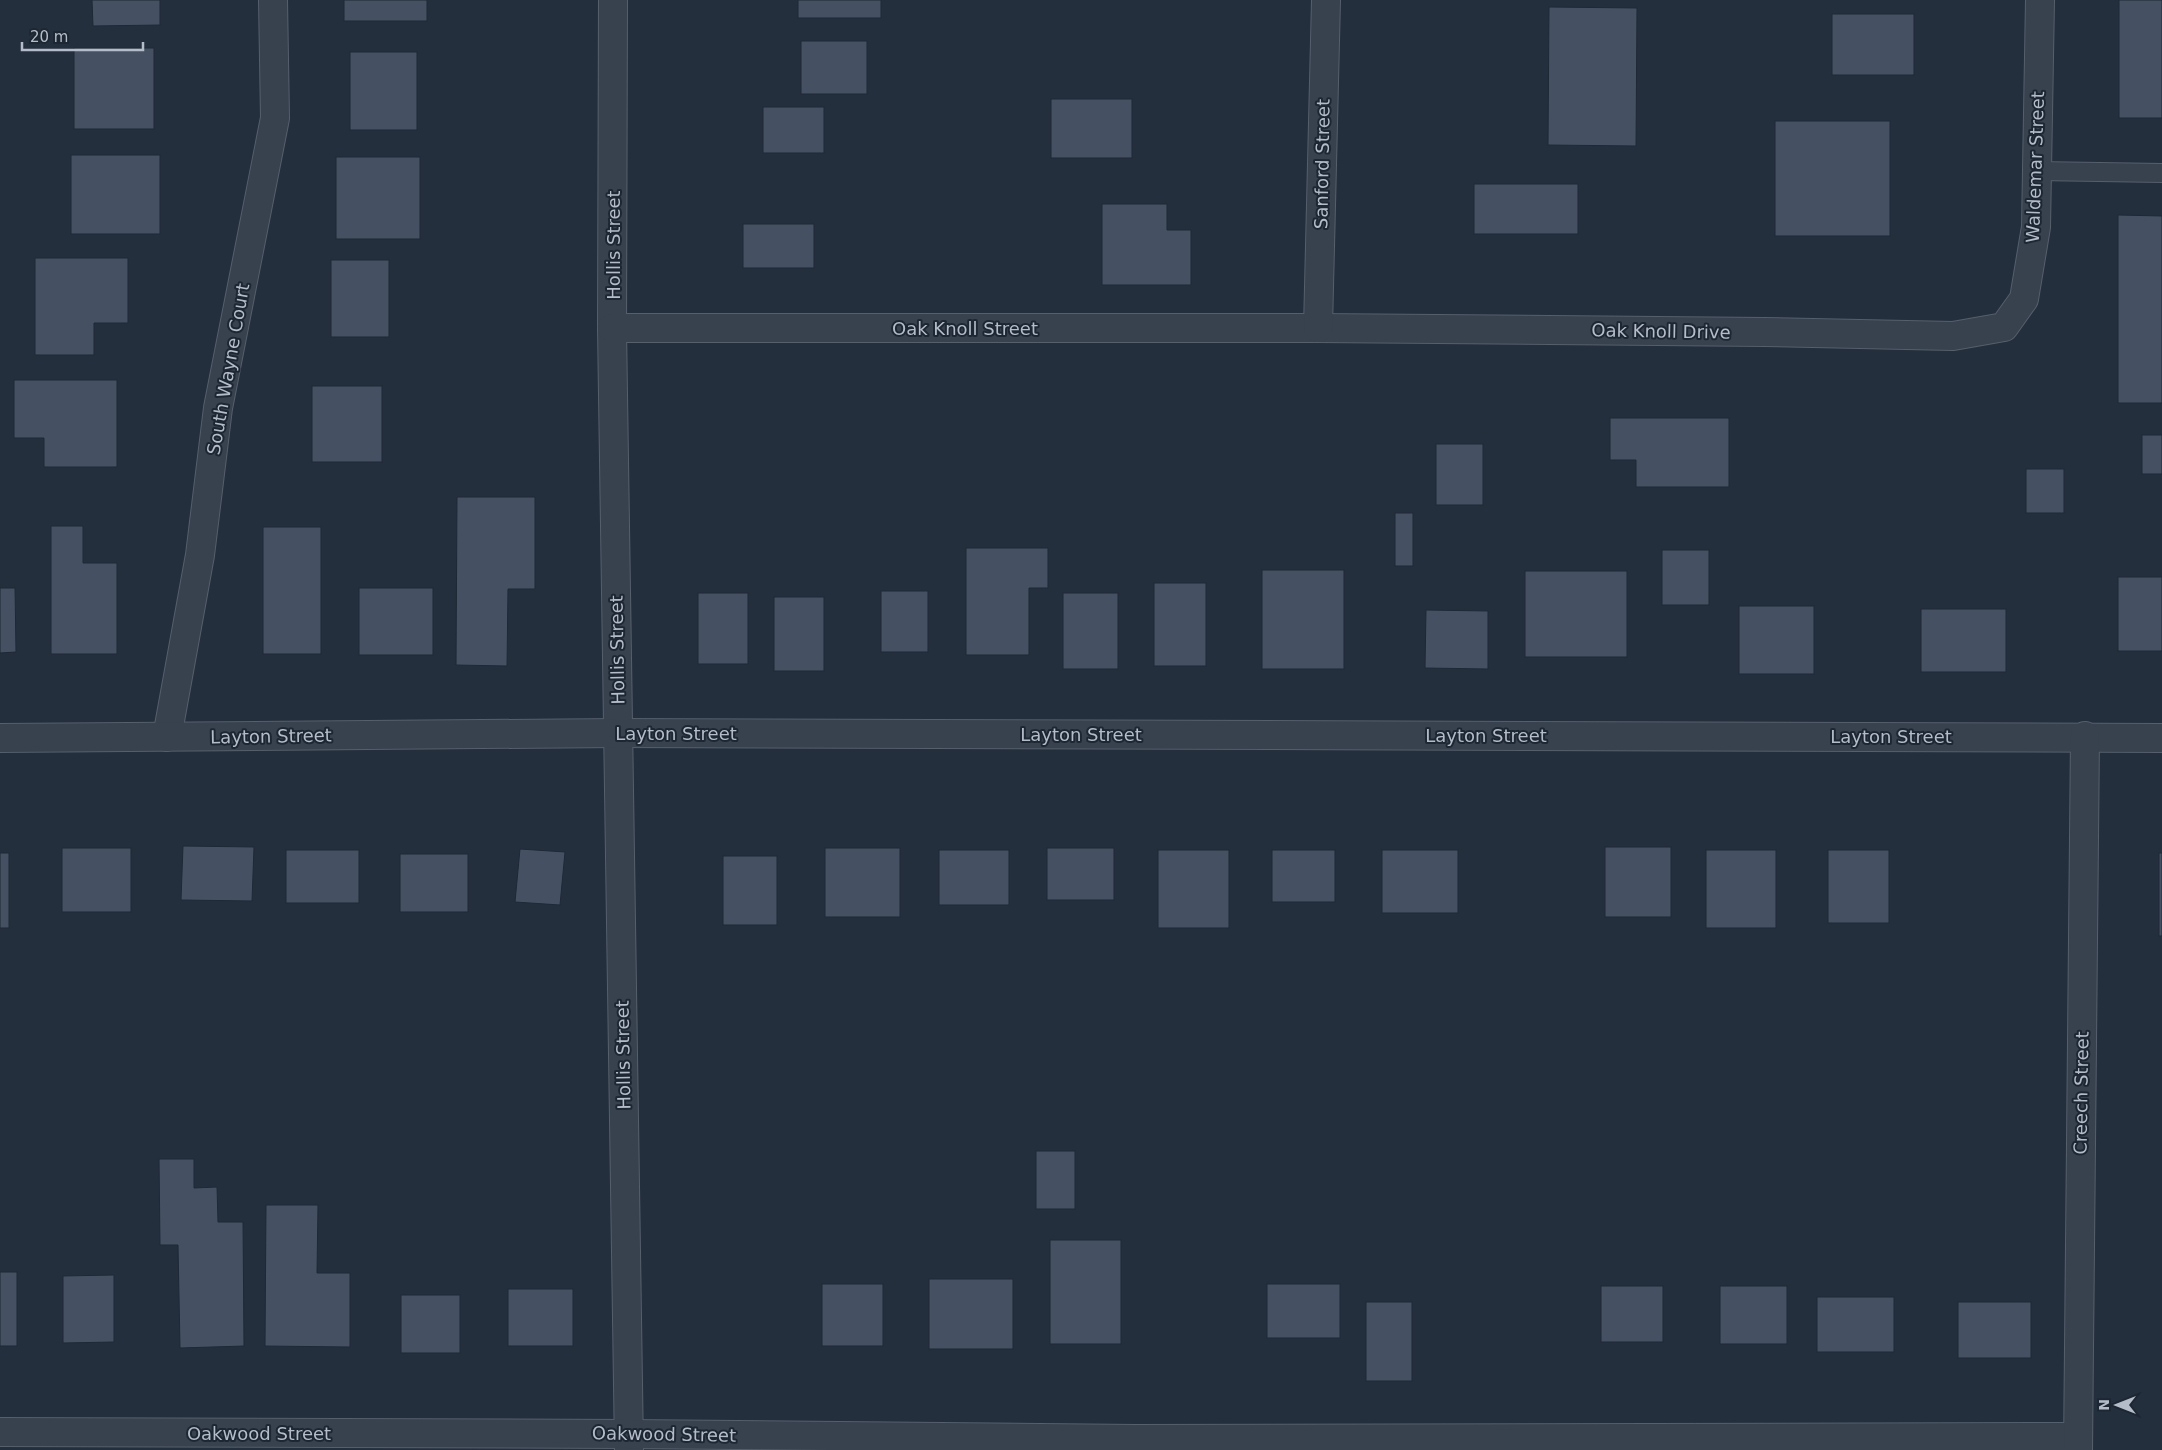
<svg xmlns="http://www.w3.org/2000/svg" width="2162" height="1450" font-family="'DejaVu Sans',sans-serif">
<rect width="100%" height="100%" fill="#242f3e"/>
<!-- building -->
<g fill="#455162" stroke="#1f2835">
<path d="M92,0H160V25L93,26Z"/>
<rect x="344" y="0" width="83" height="21"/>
<rect x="798" y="0" width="83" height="18"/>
<rect x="2119" y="0" width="43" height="118"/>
<path d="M1549,7L1637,8L1636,146L1548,145Z"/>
<rect x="1832" y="14" width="82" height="61"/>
<rect x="801" y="41" width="66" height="53"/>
<rect x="74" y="48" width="80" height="81"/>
<rect x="350" y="52" width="67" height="78"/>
<rect x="1051" y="99" width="81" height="59"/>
<rect x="763" y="107" width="61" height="46"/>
<rect x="1775" y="121" width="115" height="115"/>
<rect x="71" y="155" width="89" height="79"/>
<rect x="336" y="157" width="84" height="82"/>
<rect x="1474" y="184" width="104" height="50"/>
<path d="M1102,204H1167V230H1191V285H1102Z"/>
<path d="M2118,215L2162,216V403H2118Z"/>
<rect x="743" y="224" width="71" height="44"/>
<path d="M35,258H128V323H94V355H35Z"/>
<rect x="331" y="260" width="58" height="77"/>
<path d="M14,380H117V467H44V438H14Z"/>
<rect x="312" y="386" width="70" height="76"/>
<path d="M1610,418H1729V487H1636V460H1610Z"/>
<rect x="2142" y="435" width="20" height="39"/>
<rect x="1436" y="444" width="47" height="61"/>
<rect x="2026" y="469" width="38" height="44"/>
<path d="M457,497H535V589H508L507,666L456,665Z"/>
<rect x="1395" y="513" width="18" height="53"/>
<path d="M51,526H83V563H117V654H51Z"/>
<rect x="263" y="527" width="58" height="127"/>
<path d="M966,548H1048V588H1029V655H966Z"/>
<rect x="1662" y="550" width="47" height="55"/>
<rect x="1262" y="570" width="82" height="99"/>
<rect x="1525" y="571" width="102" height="86"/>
<rect x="2118" y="577" width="44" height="74"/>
<rect x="1154" y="583" width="52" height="83"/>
<path d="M0,588H15L16,652L0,653Z"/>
<rect x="359" y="588" width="74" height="67"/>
<rect x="881" y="591" width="47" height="61"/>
<rect x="698" y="593" width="50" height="71"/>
<rect x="1063" y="593" width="55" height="76"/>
<rect x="774" y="597" width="50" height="74"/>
<rect x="1739" y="606" width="75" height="68"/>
<rect x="1921" y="609" width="85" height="63"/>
<path d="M1426,610L1488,611V669L1425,668Z"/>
<path d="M183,846L254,847L252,901L181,900Z"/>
<rect x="1605" y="847" width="66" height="70"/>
<rect x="62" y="848" width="69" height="64"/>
<rect x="825" y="848" width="75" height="69"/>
<rect x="1047" y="848" width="67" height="52"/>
<path d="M520,849L565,852L560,905L515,902Z"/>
<rect x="286" y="850" width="73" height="53"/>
<rect x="939" y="850" width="70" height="55"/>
<rect x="1158" y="850" width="71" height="78"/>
<rect x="1272" y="850" width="63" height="52"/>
<rect x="1382" y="850" width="76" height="63"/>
<rect x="1706" y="850" width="70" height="78"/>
<rect x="1828" y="850" width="61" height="73"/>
<rect x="0" y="853" width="9" height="75"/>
<rect x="2159" y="853" width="3" height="83"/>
<rect x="400" y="854" width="68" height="58"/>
<rect x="723" y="856" width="54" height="69"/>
<rect x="1036" y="1151" width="39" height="58"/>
<path d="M159,1159H194V1188L217,1187L218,1222H243L244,1346L180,1348L178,1245H160Z"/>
<path d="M266,1205H318L317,1273H350V1347L265,1346Z"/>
<rect x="1050" y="1240" width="71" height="104"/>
<rect x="0" y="1272" width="17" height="74"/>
<path d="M114,1275V1342L63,1343V1276Z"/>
<rect x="929" y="1279" width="84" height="70"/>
<rect x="822" y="1284" width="61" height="62"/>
<rect x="1267" y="1284" width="73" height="54"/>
<rect x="1601" y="1286" width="62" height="56"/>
<rect x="1720" y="1286" width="67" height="58"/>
<rect x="508" y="1289" width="65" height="57"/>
<rect x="401" y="1295" width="59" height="58"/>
<rect x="1817" y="1297" width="77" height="55"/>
<rect x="1366" y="1302" width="46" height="79"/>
<rect x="1958" y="1302" width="73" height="56"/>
</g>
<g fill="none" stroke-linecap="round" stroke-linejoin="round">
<!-- service casing -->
<g stroke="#565f6c" stroke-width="20">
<path id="service" d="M2037,171L2162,173"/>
</g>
<!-- minor casing -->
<g stroke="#565f6c" stroke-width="30">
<g id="minor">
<path d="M613,0L612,328L629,1450"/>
<path d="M612,328H1318L1764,332L1953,336L2004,327L2024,299L2036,227L2040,0"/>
<path d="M1318,328L1326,0"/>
<path d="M167,737L200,555L218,408L275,118L273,0"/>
<path d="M0,738L618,733L2162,738"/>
<path d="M0,1432L629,1434L1135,1439L2078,1437"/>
<path d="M2078,1450L2085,736"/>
</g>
</g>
<!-- service -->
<use href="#service" stroke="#38414e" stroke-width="18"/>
<!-- minor -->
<use href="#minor" stroke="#38414e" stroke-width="28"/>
</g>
<g text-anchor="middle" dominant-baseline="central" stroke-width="4" stroke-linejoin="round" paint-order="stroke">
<!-- street labels -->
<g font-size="18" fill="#b4bcc9" stroke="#1d2633">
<text transform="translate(1322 164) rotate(-89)">Sanford Street</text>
<text transform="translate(2035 167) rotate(-88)">Waldemar Street</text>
<text transform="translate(613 245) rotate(-90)">Hollis Street</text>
<text x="965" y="328">Oak Knoll Street</text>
<text transform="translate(1661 331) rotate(1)">Oak Knoll Drive</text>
<text transform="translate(228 369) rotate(-80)">South Wayne Court</text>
<text transform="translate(617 650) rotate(-91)">Hollis Street</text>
<text x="676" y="733">Layton Street</text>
<text x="1081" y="734">Layton Street</text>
<text x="1486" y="735">Layton Street</text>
<text transform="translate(271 736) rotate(-1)">Layton Street</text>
<text x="1891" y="736">Layton Street</text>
<text transform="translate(623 1055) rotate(-91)">Hollis Street</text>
<text transform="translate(2081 1093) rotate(-89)">Creech Street</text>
<text x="259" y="1433">Oakwood Street</text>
<text transform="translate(664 1434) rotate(1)">Oakwood Street</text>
</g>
</g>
<!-- north arrow -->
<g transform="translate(2117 1405) rotate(270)" stroke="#1d2633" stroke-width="4" paint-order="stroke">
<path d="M0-4L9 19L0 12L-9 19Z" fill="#b4bcc9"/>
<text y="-8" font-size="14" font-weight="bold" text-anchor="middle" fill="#b4bcc9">N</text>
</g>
<!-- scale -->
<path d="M22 42v8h121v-8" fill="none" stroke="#b4bcc9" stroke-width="2.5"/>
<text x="30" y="42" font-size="15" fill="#b4bcc9" stroke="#1d2633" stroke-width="4" paint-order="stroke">20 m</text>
</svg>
